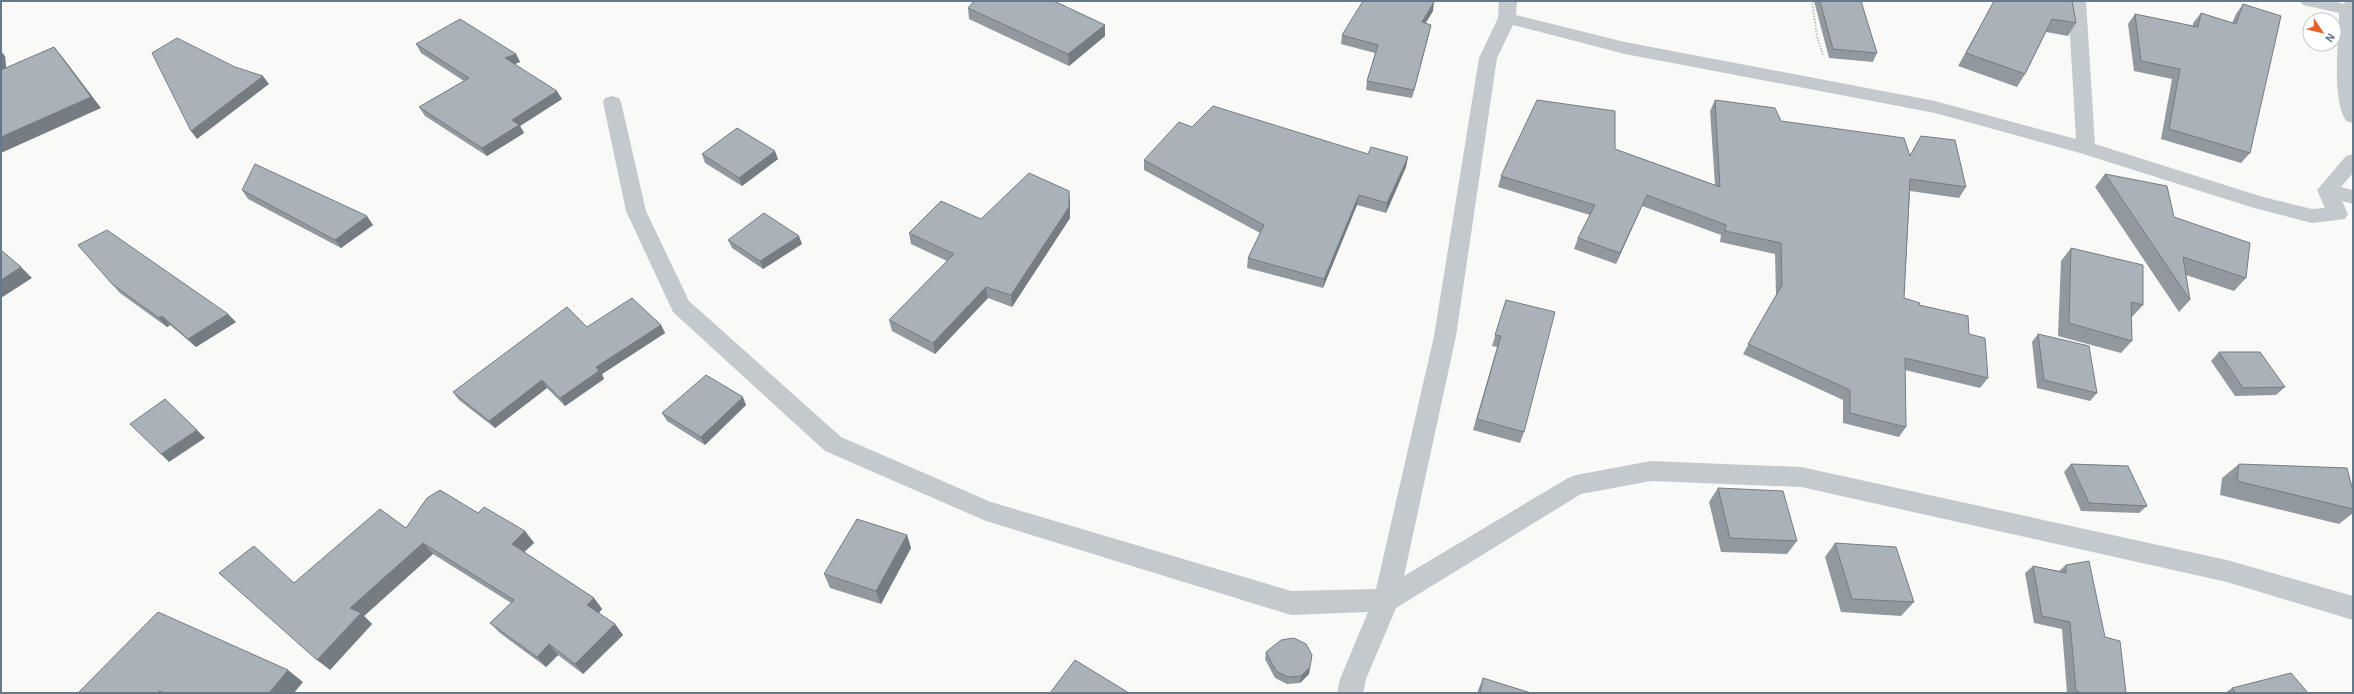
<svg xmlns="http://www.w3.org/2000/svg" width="2354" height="694" font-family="'IBM Plex Sans',sans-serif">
<rect width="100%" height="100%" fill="#f9faf7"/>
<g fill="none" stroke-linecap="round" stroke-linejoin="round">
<!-- path -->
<path stroke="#bec1c4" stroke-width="2" stroke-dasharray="1.5 1.5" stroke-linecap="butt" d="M1812,1L1817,37L1823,55"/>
<!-- street -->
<g fill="#c4c9cd" fill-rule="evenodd">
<path d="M1499,1H1517L1516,15L1625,42L1935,101L2076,139L2068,1H2086L2095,144L2263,197L2312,209L2325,208L2317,190L2346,156L2353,154V173L2341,187L2353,190V204L2342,201L2348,214L2345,219L2312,223L2254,208L2080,153L1935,113L1625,54L1513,25L1497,58L1456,336L1404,576L1568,478L1576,475L1651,461L1801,467L2227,560L2353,596V620L2227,582L1801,487L1651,481L1581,494L1396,608L1366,679L1363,693H1337L1340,679L1368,612L1291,615L986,521L825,451L673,312L626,211L603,102L605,98L612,96L619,98L621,102L646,211L689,301L841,437L991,502L1291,591L1376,589L1434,336L1479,58L1498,18Z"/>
<path d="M2300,1H2332L2344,4L2346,1H2353V123L2346,121C2331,97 2339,42 2339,13L2303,5Z"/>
</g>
</g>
<!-- wall -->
<g fill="#91999f">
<path d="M1814,1H1861L1877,53L1873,62L1829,58Z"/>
<path d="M1994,1H2072L2076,23L2068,36L2046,32L2025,74L2017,87L1958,66Z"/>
<path d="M2243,4L2250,153L2241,163L2161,139L2172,79L2134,71L2128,24L2135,14L2193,26V23L2201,13L2232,23L2236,14Z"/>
<path d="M968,8L1105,25V36L1069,66L969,19Z"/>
<path d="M1433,11L1425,23L1431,25L1429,34L1412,98L1366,90L1367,81L1375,53L1341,44L1342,35Z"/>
<path d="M416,44L516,54L520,62L515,64L562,99L520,126L524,133L487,156L425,116L419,107L464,81L421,53Z"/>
<path d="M1715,100L1781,121L1910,155L1921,136L1966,187L1959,198L1910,191L1904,298L1919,305L1969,334L1988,378L1980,388L1905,370L1906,427L1899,437L1843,423V400L1743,354L1776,295L1775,254L1720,242L1721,235L1642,206L1616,264L1574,249L1578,238L1590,215L1498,187L1501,176L1615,149L1715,185L1710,111Z"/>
<path d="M1192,127L1368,154L1408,157L1406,167L1386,213L1357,205L1323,288L1247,268L1248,258L1260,233L1144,170V160Z"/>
<path d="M702,154L778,159L742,186L705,163Z"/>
<path d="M2105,174L2174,217L2246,278L2234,291L2186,275L2190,300L2179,312L2095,187Z"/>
<path d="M242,190L373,225L341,248L248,199Z"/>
<path d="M1070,202V218L1012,307L988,298L935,354L892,331L889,320L947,261L911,244L909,233L981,219Z"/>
<path d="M728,240L802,244L763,269L732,248Z"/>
<path d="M2071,248L2143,305L2132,317H2131L2132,341L2121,353L2058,336L2061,261Z"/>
<path d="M112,284L236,322L196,347L170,325L167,327L120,293Z"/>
<path d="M1506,300L1524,432L1520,443L1473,430L1497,347L1492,346Z"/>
<path d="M661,325L665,333L602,374L604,379L565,406L547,388L495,428L459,400L453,392L587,327Z"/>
<path d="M2038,334L2097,393L2090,401L2037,388L2032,342Z"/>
<path d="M2219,352L2285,387L2276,395L2235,396L2211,361Z"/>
<path d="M746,405L705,445L667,421L662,413Z"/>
<path d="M2071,464L2147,506L2139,513L2081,511L2064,472Z"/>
<path d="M2239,464L2353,491V513L2339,524L2220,495L2222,478Z"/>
<path d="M1718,488L1797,541L1787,554L1721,552L1709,502Z"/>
<path d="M478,513L525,531L534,543L524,552L594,598L602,609L599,613L615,624L623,635L583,674L558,655L546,667L500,633L490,623L511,603L433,554L364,616L372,624L330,670L294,583L406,528Z"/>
<path d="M907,535L911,548L881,604L830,588L824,574Z"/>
<path d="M1835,543L1914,602L1901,616L1841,612L1825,557Z"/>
<path d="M2066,565L2105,637L2126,693H2067L2062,629L2034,623L2025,573L2033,566L2059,571Z"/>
<path d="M1266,652L1310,667L1309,674L1300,683L1287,684L1275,678L1265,659Z"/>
<path d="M1483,678L1531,693H1477Z"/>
<path d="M2232,688L2308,693H2225Z"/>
</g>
<!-- shaded-wall -->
<g fill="#767d82">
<path d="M1434,2L1433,11L1421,31L1422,22Z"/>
<path d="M1105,25V36L1069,66L1068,54Z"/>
<path d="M1431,25L1429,34L1412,98L1414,90Z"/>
<path d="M54,47L64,59L101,108L1,153V137Z"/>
<path d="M1,51L5,56L8,82L1,75Z"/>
<path d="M516,54L520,62L509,66L505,58Z"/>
<path d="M263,76L269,84L197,139L191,131Z"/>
<path d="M557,91L562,99L520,126L524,133L487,156L482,148L512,120Z"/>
<path d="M775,151L778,159L742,186L739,178Z"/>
<path d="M1408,157L1406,167L1386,213L1387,203Z"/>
<path d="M1069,191L1070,202V218L1012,307L1011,295Z"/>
<path d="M1359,195L1357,205L1323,288L1324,279Z"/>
<path d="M1647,195L1642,206L1616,264L1620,253Z"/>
<path d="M367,216L373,225L341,248L335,240Z"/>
<path d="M799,236L802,244L763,269L760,261Z"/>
<path d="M21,267L32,278L1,298V280Z"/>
<path d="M986,287L988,298L935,354L933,343Z"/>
<path d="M228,314L236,322L196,347L188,339Z"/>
<path d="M162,316L170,325L167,327L159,318Z"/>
<path d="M661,325L665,333L602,374L604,379L565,406L560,398L596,367Z"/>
<path d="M542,380L547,388L495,428L489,421Z"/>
<path d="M743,397L746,405L705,445L701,437Z"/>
<path d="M197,430L205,438L169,462L161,454Z"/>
<path d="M525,531L534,543L521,555L512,544Z"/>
<path d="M907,535L911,548L881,604L876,591Z"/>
<path d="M423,543L433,554L364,616L372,624L330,670L317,660L350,608Z"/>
<path d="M594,598L602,609L596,616L587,605Z"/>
<path d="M615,624L623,635L583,674L575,664Z"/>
<path d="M549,644L558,655L546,667L537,657Z"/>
<path d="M1310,667L1309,674L1300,683L1301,676Z"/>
<path d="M288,670L303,682L294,693H269Z"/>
<path d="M159,691L163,693H157Z"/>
</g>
<!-- building -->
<g fill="#a9b2b9" stroke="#767d82">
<path d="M974,1H1054L1105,25L1068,54L968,8Z"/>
<path d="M1363,1H1429L1434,2L1422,22L1431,25L1414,90L1367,81L1378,45L1342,35Z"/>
<path d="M1820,1H1861L1877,53L1833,49Z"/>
<path d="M1994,1H2072L2076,23L2052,19L2025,74L1966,53Z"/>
<path d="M2243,4L2281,16L2250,153L2169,129L2180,69L2141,61L2135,14L2198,27L2201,13L2236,24Z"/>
<path d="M460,19L516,54L505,58L557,91L512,120L519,125L482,148L419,107L469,78L416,44Z"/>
<path d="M177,38L235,67L263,76L191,131L152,53Z"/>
<path d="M54,47L91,97L1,137V70Z"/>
<path d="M1537,100L1615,111V149L1720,187L1715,100L1775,108L1781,121L1904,138L1910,156L1921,136L1955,140L1966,187L1910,179L1904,298L1920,303L1919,305L1968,316L1969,334L1985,338L1988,378L1905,358L1906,427L1850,413V390L1748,344L1782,285L1781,243L1725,231L1726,225L1647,195L1620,253L1578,238L1595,205L1501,176Z"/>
<path d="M1213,106L1368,154L1371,147L1408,157L1387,203L1359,195L1324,279L1248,258L1264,225L1144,160L1179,122L1192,127Z"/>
<path d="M737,128L775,151L739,178L702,154Z"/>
<path d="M255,164L367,216L335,240L242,190Z"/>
<path d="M1029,173L1069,191V207L1011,295L986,287L933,343L889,320L954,254L909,233L941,201L981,219Z"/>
<path d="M2105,174L2167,186L2174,217L2250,243L2246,278L2183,257L2190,300Z"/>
<path d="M764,213L799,236L760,261L728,240Z"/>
<path d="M107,230L228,314L188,339L162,316L159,318L112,284L78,245Z"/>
<path d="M2071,248L2143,265V305L2131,302L2132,341L2069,323Z"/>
<path d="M1,250L21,267L1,280Z"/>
<path d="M632,298L661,325L596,367L599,371L560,398L542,380L489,421L453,392L567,307L587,327Z"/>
<path d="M1506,300L1555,312L1524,432L1477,419L1501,336L1495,335Z"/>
<path d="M2038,334L2089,346L2097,393L2044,380Z"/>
<path d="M2219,352H2260L2285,387L2243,388Z"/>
<path d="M706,375L743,397L701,437L662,413Z"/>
<path d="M165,399L197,430L161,454L130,424Z"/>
<path d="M2071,464L2128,466L2147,506L2089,503Z"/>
<path d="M2239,464L2347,468L2353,491V509L2237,481Z"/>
<path d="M1718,488L1783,491L1797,541L1730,538Z"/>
<path d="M440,490L478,513L484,507L525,531L512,544L594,598L587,605L615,624L575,664L549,644L537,657L490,623L514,600L423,543L350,608L361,613L317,660L219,573L254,546L294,583L380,509L406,528L427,498Z"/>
<path d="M857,519L907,535L876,591L824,574Z"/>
<path d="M1835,543L1896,547L1914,602L1852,599Z"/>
<path d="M2089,561L2105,637L2120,641L2126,693H2082L2076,691L2070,622L2042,616L2033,566L2066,573V565Z"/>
<path d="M158,612L288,670L269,693H166L159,691L157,693H78Z"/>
<path d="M1294,638L1306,644L1312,655L1310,667L1301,676L1288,677L1276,671L1266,652L1281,640Z"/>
<path d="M1075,660L1129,693H1050Z"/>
<path d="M2291,673L2308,693H2236L2232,688Z"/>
<path d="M1483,678L1531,693H1480Z"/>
</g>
<!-- border -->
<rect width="2354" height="694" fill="none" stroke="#677889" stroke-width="4"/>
<!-- north arrow -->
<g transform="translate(2322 32) rotate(125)"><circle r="19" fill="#ffffff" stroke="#c2c9d0"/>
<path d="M0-3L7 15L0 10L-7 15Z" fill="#ea6127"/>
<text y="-6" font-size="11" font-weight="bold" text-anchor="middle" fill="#677889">N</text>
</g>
</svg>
